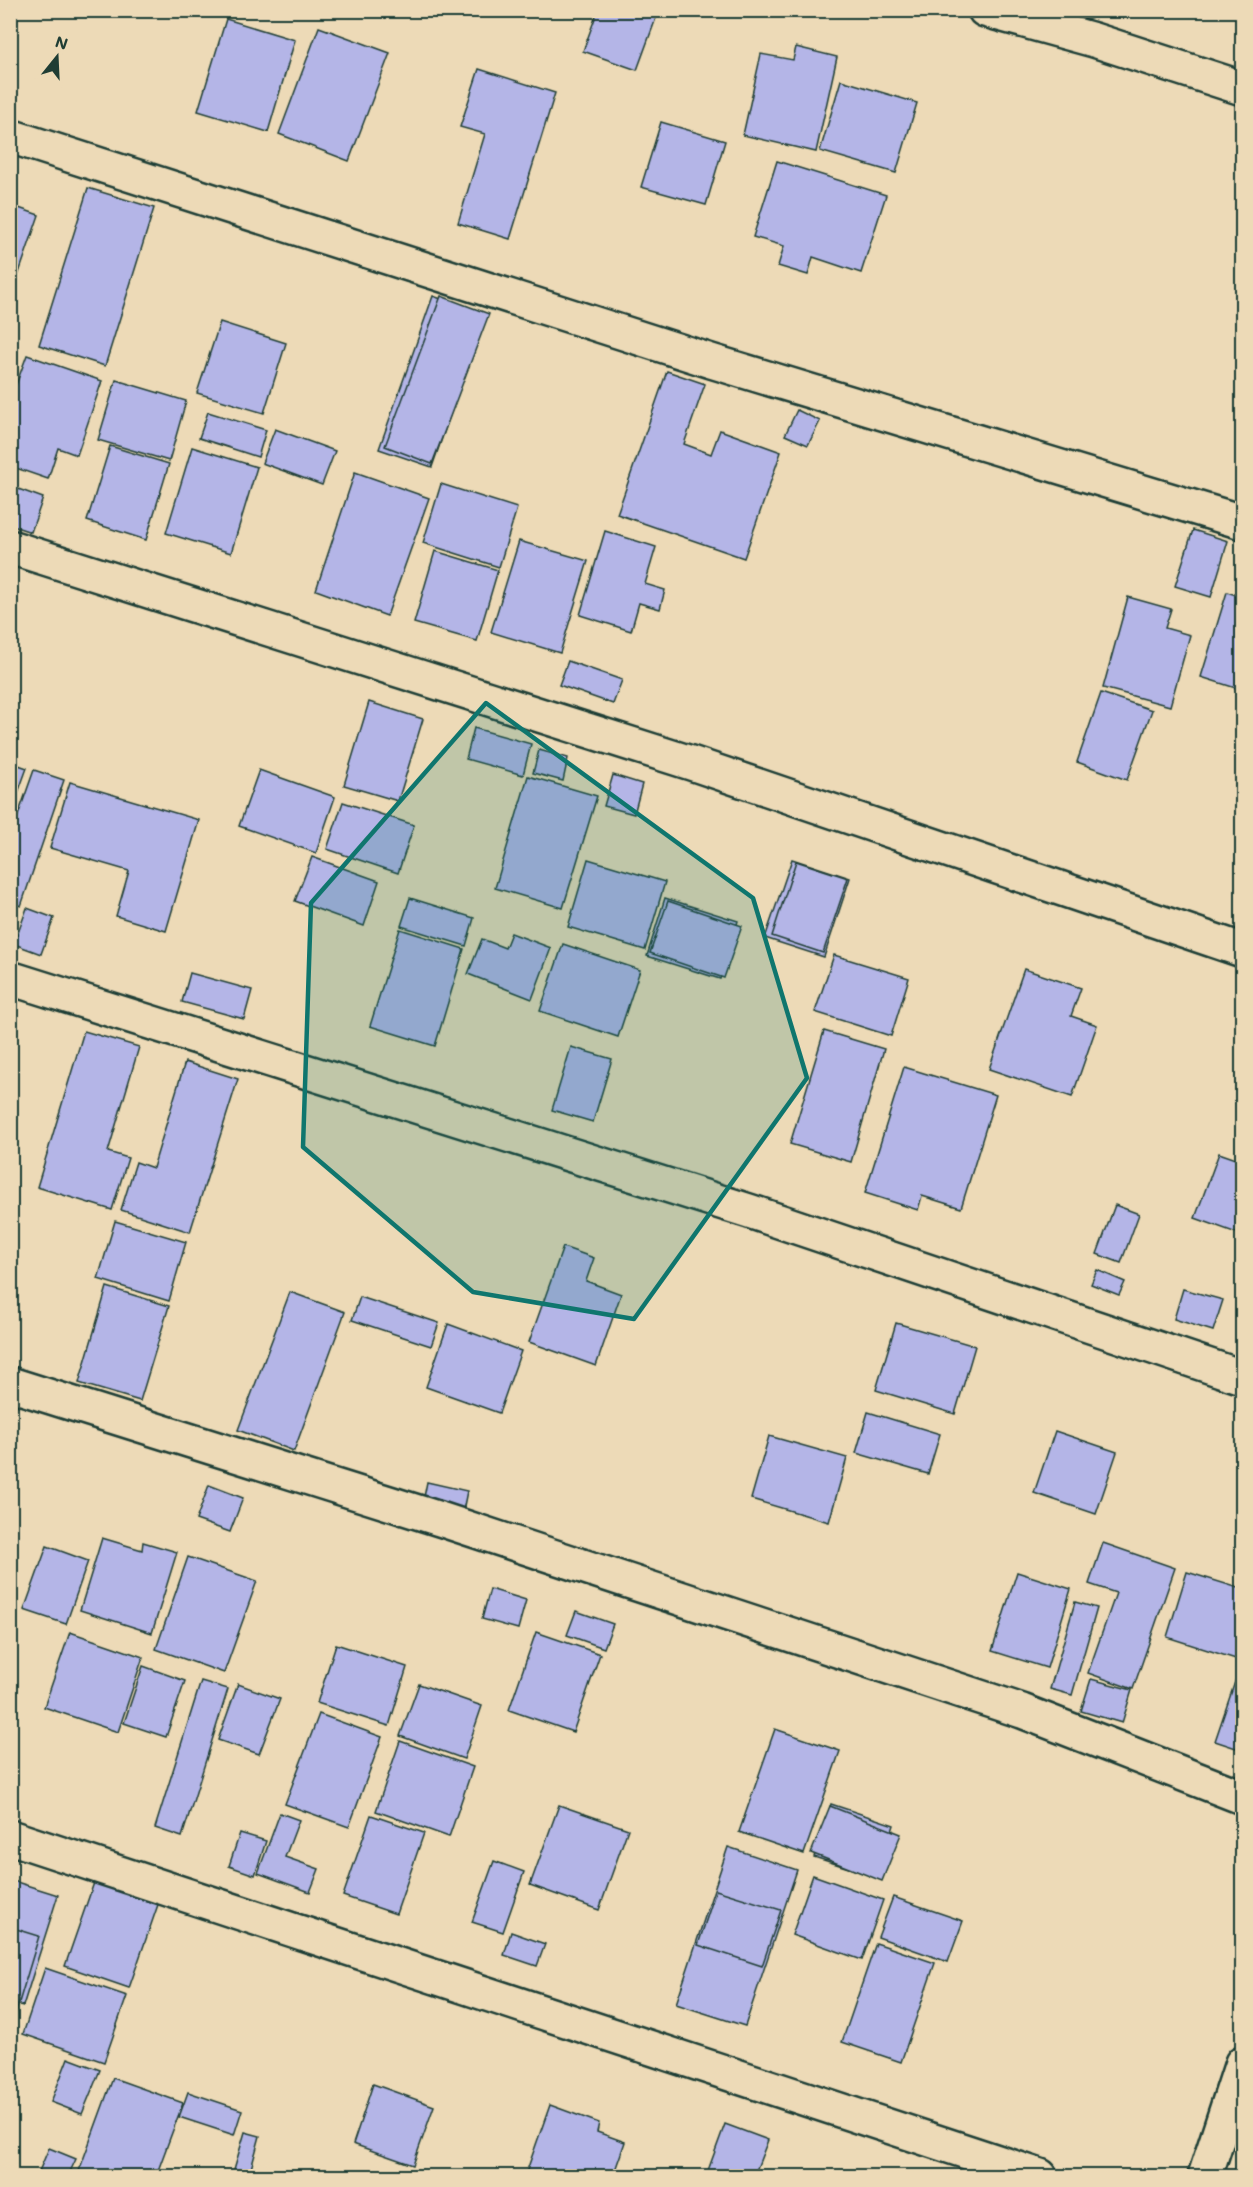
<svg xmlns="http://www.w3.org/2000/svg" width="1253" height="2187" font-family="Mali,sans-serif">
<rect width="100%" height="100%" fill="#eddab7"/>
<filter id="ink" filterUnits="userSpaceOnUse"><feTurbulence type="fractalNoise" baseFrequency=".0167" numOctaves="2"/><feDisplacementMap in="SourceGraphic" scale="12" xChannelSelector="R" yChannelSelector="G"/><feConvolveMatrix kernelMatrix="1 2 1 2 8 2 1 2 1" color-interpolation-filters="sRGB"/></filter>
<g filter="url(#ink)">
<!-- building -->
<g fill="#b4b5e7" stroke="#1f3d34" stroke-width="1.5">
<path d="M598,10H659L637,70L583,51Z"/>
<path d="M226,19L295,40L268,132L198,111Z"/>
<path d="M319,27L390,53L349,161L279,134Z"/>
<path d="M796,47L837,57L816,152L743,135L761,54L793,60Z"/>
<path d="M479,69L555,93L510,239L458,223L485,134L460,127Z"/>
<path d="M841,80L917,103L896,173L820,151Z"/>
<path d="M661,122L725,141L706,205L641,187Z"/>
<path d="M777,161L886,195L861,273L813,257L808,275L778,266L784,246L753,237Z"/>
<path d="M88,188L154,208L105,366L39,345Z"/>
<path d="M10,205L39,215L10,299Z"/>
<path d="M433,296L485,315L432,467L379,449Z"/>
<path d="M441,296L489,314L432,464L385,446Z"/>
<path d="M220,322L286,343L264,413L197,393Z"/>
<path d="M27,355L102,381L77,455L58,448L48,479L10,466V401Z"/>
<path d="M667,371L705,384L684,444L711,454L720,430L781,452L744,558L617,514Z"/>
<path d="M116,380L186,401L169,461L98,440Z"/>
<path d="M797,410L820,421L808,445L785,435Z"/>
<path d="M208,412L266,430L258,457L199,438Z"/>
<path d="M275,429L335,451L322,485L262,463Z"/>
<path d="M110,446L169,464L146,540L87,521Z"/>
<path d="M192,447L257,467L231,553L166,533Z"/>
<path d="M355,472L429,498L387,616L316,590Z"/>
<path d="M441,484L517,508L499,567L423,543Z"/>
<path d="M10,486L43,498L31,532L10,525Z"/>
<path d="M1193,530L1228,541L1211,597L1175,586Z"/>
<path d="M605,531L656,547L645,584L665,590L660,609L639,603L631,631L580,615Z"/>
<path d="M519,541L588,561L560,653L491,632Z"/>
<path d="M435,551L498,570L477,641L414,623Z"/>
<path d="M1227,592L1242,597V690L1201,677Z"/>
<path d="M1128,597L1171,609L1165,628L1190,635L1170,706L1103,688Z"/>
<path d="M568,661L622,680L613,704L559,685Z"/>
<path d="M1101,693L1152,710L1127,780L1077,762Z"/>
<path d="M369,702L423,719L398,801L344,785Z"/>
<path d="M474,728L531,744L523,775L466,759Z"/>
<path d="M539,750L568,758L563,781L533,773Z"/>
<path d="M10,762L27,768L10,815Z"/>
<path d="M34,770L64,780L21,906L10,902V838Z"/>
<path d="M259,770L335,797L316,853L239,826Z"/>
<path d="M613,775L642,784L634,814L604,806Z"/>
<path d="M528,776L597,796L563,908L495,888Z"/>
<path d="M70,782L199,820L166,931L116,916L129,871L50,848Z"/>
<path d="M343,802L414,825L398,873L327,849Z"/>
<path d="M312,857L379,881L364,926L295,901Z"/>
<path d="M588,859L665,882L645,950L568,927Z"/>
<path d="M792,859L850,878L824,957L765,938Z"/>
<path d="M796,861L848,878L823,953L772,936Z"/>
<path d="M410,898L474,918L466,946L401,926Z"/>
<path d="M665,898L738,921L720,979L647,956Z"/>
<path d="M668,901L742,926L724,978L650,953Z"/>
<path d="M27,908L54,918L41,954L14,944Z"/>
<path d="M400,929L464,949L435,1046L370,1026Z"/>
<path d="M511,933L551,948L532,999L468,974L482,939L505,948Z"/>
<path d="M563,944L640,970L618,1037L540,1011Z"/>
<path d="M834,955L909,978L891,1036L815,1012Z"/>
<path d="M1024,969L1081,988L1071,1016L1097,1025L1072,1097L989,1069Z"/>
<path d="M190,973L252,990L244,1019L182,1002Z"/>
<path d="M84,1031L139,1047L108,1152L128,1158L112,1210L37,1187Z"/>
<path d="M824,1031L884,1049L851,1162L790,1144Z"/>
<path d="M571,1047L612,1059L593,1122L552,1110Z"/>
<path d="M185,1062L238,1079L190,1232L121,1210L136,1162L153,1168Z"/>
<path d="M904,1067L996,1095L961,1208L922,1196L918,1210L865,1193Z"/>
<path d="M1219,1153L1242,1161V1235L1195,1218Z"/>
<path d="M1115,1205L1139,1214L1121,1263L1097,1254Z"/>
<path d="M115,1221L186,1242L169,1301L98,1279Z"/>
<path d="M563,1247L594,1258L586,1281L621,1294L596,1366L529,1342Z"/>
<path d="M1097,1270L1125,1282L1119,1295L1091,1284Z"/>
<path d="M107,1287L169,1306L140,1401L79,1383Z"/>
<path d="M1183,1289L1223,1300L1213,1331L1174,1319Z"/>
<path d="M290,1292L345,1312L294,1451L238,1430Z"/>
<path d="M360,1297L439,1323L431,1346L352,1320Z"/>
<path d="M896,1323L975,1346L955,1414L876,1390Z"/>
<path d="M448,1324L521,1351L499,1413L426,1387Z"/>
<path d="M868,1412L940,1434L928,1474L856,1453Z"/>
<path d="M1055,1431L1117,1452L1096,1514L1034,1493Z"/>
<path d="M769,1436L847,1458L829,1522L751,1499Z"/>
<path d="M427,1482L467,1491L462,1516L422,1507Z"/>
<path d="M209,1485L243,1498L230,1532L196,1520Z"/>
<path d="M102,1538L142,1550L143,1542L177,1552L152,1633L80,1610Z"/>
<path d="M1103,1543L1175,1568L1133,1689L1088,1673L1116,1593L1089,1584Z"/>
<path d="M47,1546L88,1561L66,1624L24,1610Z"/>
<path d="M188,1557L257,1581L224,1673L156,1649Z"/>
<path d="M1017,1572L1071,1589L1047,1668L992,1651Z"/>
<path d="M1187,1572L1242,1589V1661L1167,1637Z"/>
<path d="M490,1589L526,1600L518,1629L482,1619Z"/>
<path d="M1075,1602L1097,1608L1072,1695L1050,1689Z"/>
<path d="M576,1611L613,1624L604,1648L567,1635Z"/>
<path d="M70,1632L143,1657L118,1732L44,1707Z"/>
<path d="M536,1632L600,1654L573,1732L509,1710Z"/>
<path d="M336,1644L407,1667L389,1726L317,1703Z"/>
<path d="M143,1666L185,1681L166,1737L124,1723Z"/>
<path d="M1239,1670L1242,1671V1750L1215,1741Z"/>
<path d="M1091,1679L1132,1690L1122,1723L1081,1711Z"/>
<path d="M201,1681L228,1689L182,1837L155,1828Z"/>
<path d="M238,1684L280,1699L259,1754L218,1740Z"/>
<path d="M419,1684L482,1706L464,1759L400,1736Z"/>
<path d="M319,1714L382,1737L349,1827L285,1804Z"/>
<path d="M775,1729L840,1751L804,1854L739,1832Z"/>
<path d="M400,1741L473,1767L449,1837L376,1811Z"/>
<path d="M831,1804L894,1825L877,1877L814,1857Z"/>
<path d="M559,1805L628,1829L599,1910L530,1885Z"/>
<path d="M830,1806L901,1834L882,1881L811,1853Z"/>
<path d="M280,1813L299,1820L285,1857L319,1869L310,1892L258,1873Z"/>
<path d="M371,1815L424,1833L396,1914L343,1896Z"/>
<path d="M240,1833L266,1841L255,1875L229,1866Z"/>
<path d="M728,1847L797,1870L745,2026L676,2004Z"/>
<path d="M494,1861L524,1872L503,1932L472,1922Z"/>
<path d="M97,1874L161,1896L129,1988L65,1966Z"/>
<path d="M813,1875L883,1900L862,1960L792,1935Z"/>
<path d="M10,1880L58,1895L23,2006L10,2002Z"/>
<path d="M716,1890L781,1910L762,1966L698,1945Z"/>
<path d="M893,1897L963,1921L948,1962L878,1937Z"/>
<path d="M10,1927L39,1936L14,2019L10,2018Z"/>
<path d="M511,1932L545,1944L537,1966L504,1955Z"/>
<path d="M876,1943L935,1963L901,2062L842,2042Z"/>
<path d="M45,1968L127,1996L104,2062L23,2034Z"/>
<path d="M68,2058L100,2070L82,2114L51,2102Z"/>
<path d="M113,2078L183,2103L156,2176H95L79,2171Z"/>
<path d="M373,2084L434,2106L413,2165L353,2144Z"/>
<path d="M188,2092L242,2110L234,2135L179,2117Z"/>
<path d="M550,2105L599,2123L597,2132L625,2142L613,2176H525Z"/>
<path d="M725,2124L768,2140L754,2176H706Z"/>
<path d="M245,2132L260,2136L249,2176H232Z"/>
<path d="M49,2148L76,2159L68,2176H37Z"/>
</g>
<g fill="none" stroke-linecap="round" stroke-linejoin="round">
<!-- minor casing -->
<g stroke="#1f3d34" stroke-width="38">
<g id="minor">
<path d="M985,10L1094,40L1242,88"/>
<path d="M10,136L711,361L1242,522"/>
<path d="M10,547L691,763L1242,950"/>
<path d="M10,978L749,1211L1242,1377"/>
<path d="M10,1384L443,1520L1022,1711L1242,1797"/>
<path d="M10,1837L1040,2176"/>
<path d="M1205,2176L1242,2063"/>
</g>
</g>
<!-- minor -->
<use href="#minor" stroke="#eddab7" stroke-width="33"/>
</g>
</g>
<!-- marked area -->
<path fill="#0f766e" fill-opacity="0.2" stroke="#0f766e" stroke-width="4.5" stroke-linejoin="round" d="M486,703L753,898L807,1078L634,1319L473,1292L303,1147L311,903Z"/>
<!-- margin -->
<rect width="1253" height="2187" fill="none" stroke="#eddab7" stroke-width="36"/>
<rect x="18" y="18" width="1217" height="2151" fill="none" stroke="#1f3d34" stroke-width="2" filter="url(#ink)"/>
<!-- north arrow -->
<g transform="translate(57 57) rotate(18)" stroke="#eddab7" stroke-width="4.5" paint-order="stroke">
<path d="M0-4.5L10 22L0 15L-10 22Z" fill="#1f3d34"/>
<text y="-9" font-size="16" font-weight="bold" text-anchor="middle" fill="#1f3d34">N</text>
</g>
</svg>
